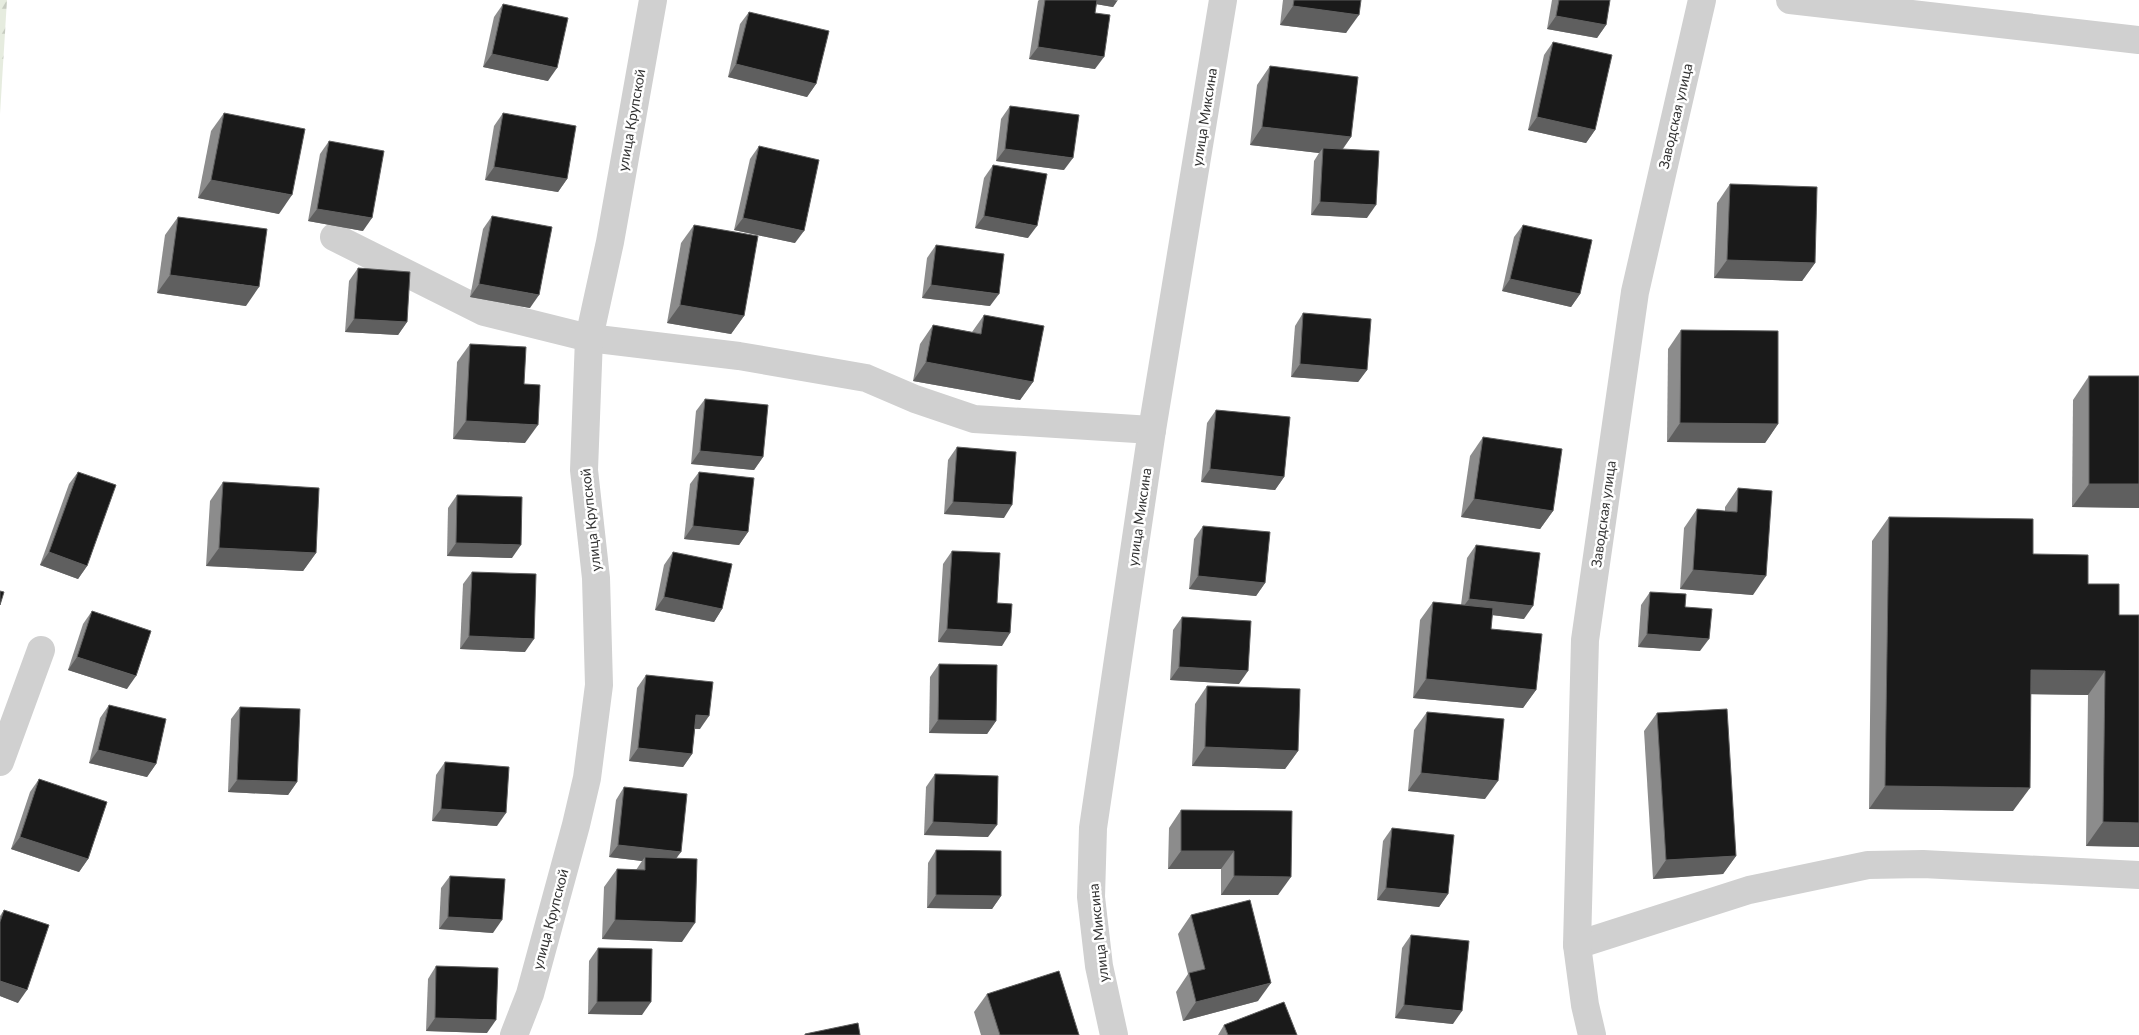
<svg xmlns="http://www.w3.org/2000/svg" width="2139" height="1035" font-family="Lato,sans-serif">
<defs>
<pattern id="forest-firs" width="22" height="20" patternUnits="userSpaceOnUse" patternTransform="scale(1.25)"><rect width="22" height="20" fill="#e6ecdf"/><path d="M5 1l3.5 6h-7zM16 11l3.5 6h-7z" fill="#c6cbc0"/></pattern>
</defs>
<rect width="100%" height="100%" fill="#fff"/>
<!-- forest -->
<path fill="url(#forest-firs)" d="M0,0H7L0,114Z"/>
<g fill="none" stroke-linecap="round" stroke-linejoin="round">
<!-- minor -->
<g stroke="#d0d0d0" stroke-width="28">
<path d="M1790,0L2139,40"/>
<path d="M334,237L484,312L589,338L739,356L866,378L915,399L974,419L1152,430"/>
<path d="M0,762L41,650"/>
<path d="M1577,945L1749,890L1868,865L1923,864L2139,875"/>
<path d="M514,1035L530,994L576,825L587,778L599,685L596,578L584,470L589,338L610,242L653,0"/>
<path d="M1114,1035L1099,966L1091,897L1093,828L1152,430L1223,0"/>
<path d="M1592,1035L1585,1005L1577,945L1585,640L1635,292L1702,0"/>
</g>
</g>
<!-- wall -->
<g fill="#8c8c8c">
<path d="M1039,0H1118L1113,7L1096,4L1095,13V69L1029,59L1038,1Z"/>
<path d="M1283,0H1361L1346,33L1280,25Z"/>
<path d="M1552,0H1610L1606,25L1597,38L1547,29Z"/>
<path d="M503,4L548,81L483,67L494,17Z"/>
<path d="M749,12L816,84L807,97L728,77L740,24Z"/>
<path d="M1553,42L1595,130L1586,143L1528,130L1544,55Z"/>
<path d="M1270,66L1351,137L1343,149L1367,218L1311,215L1314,161L1319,153L1250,145L1257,85Z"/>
<path d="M1010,106L1064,170L996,161L1001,119Z"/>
<path d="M224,113L279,214L198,198L211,131Z"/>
<path d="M503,113L567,179L558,192L485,180L494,126Z"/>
<path d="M329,141L363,231L308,221L320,154Z"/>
<path d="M759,146L795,243L734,230L750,159Z"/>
<path d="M993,165L1028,238L975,228L984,178Z"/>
<path d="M1730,184L1815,263L1802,281L1714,278L1717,203Z"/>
<path d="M492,216L530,308L470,297L483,229Z"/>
<path d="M178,217L246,306L157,293L165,235Z"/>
<path d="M694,225L744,316L731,334L667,323L681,243Z"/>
<path d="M1523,225L1580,294L1571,307L1502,291L1514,237Z"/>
<path d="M936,245L990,306L922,298L927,258Z"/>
<path d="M358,268L407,322L398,335L345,332L349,281Z"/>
<path d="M1303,313L1367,370L1358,382L1291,377L1295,326Z"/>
<path d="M984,315L1033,382L1020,400L913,381L920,344L933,325L972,332Z"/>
<path d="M1681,330L1778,424L1765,443L1667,442L1668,349Z"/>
<path d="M470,344L524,384L525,443L453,439L457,362Z"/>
<path d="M2089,376L2139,508L2072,507L2073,400Z"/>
<path d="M705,399L763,457L754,470L691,464L696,411Z"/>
<path d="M1216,410L1284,477L1275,490L1201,482L1207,423Z"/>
<path d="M1483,437L1553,511L1540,529L1461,517L1470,456Z"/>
<path d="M957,447L1004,518L944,514L948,460Z"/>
<path d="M78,472L87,566L78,579L40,565L69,484Z"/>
<path d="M699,472L748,532L739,545L684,539L690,484Z"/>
<path d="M223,482L316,553L303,571L206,566L210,501Z"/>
<path d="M1738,488L1753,595L1680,589L1684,528L1697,509L1725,511V507Z"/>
<path d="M457,495L512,558L447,556L448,508Z"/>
<path d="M1889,517L2033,554L2088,584L2119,615L2139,847L2086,846L2088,695L2031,694L2013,811L1869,809L1872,541Z"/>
<path d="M1203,526L1265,583L1256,596L1189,589L1194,539Z"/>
<path d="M1476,545L1524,619L1492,615L1491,629L1536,690L1523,708L1413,698L1420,620L1433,602L1461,605L1467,558Z"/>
<path d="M952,551L997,603L1002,646L938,642L943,564Z"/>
<path d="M673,552L722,609L714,622L655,610L664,565Z"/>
<path d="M472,572L525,652L460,649L463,584Z"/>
<path d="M1650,592L1685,607L1700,651L1638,647L1641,605Z"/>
<path d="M92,611L127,689L68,670L83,624Z"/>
<path d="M1182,617L1239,684L1170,680L1173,630Z"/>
<path d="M939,664L996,721L987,734L929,733L930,677Z"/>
<path d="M646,675L700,729H695L692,754L683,767L629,761L637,688Z"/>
<path d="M1207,686L1298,751L1285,769L1192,766L1195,704Z"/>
<path d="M109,705L156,764L147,777L89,763L100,718Z"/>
<path d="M240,707L297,782L288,795L228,792L231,719Z"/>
<path d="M1427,712L1485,799L1408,791L1414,730Z"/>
<path d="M1657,713L1736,856L1723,874L1653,879L1644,731Z"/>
<path d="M445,762L497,826L432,821L436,775Z"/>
<path d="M935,774L988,837L924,835L926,787Z"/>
<path d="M39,779L88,859L79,872L11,849L30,792Z"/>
<path d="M624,787L676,858L682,942L602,939L604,887L617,869L636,870L642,861L609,857L616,800Z"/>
<path d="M1181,810L1292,811L1278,895H1221V869H1168L1169,828Z"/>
<path d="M1392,828L1448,894L1439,907L1377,900L1383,841Z"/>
<path d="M936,850L1001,896L992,909L927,908L928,863Z"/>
<path d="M450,876L493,933L439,929L441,888Z"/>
<path d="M4,910L18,1003L0,996V916Z"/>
<path d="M1191,915L1258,1001L1183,1021L1176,992L1188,974L1178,934Z"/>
<path d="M1411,935L1453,1024L1395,1018L1402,948Z"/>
<path d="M598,948L642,1015L588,1014L589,961Z"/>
<path d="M436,966L487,1033L426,1031L428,979Z"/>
<path d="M987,994L1079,1035H981L974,1012Z"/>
<path d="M1224,1025L1297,1035H1218Z"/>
</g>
<!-- shaded-wall -->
<g fill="#5f5f5f">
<path d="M1072,0H1114L1117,1L1113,7Z"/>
<path d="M1293,6L1359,15L1346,33L1280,25Z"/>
<path d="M1556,16L1606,25L1597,38L1547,29Z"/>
<path d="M1038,47L1104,57L1095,69L1029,59Z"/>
<path d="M492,54L557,68L548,81L483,67Z"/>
<path d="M736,64L816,84L807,97L728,77Z"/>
<path d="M1537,117L1595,130L1586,143L1528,130Z"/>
<path d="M1262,127L1351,137L1338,155L1323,148L1319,153L1250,145Z"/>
<path d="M1005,149L1073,158L1064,170L996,161Z"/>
<path d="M494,167L567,179L558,192L485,180Z"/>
<path d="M211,180L292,195L279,214L198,198Z"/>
<path d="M1320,202L1376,205L1367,218L1311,215Z"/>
<path d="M317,209L372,218L363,231L308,221Z"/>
<path d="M984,216L1037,226L1028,238L975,228Z"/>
<path d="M743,218L804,231L795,243L734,230Z"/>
<path d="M1727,260L1815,263L1802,281L1714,278Z"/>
<path d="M170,275L259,287L246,306L157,293Z"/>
<path d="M1510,279L1580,294L1571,307L1502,291Z"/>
<path d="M479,284L539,295L530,308L470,297Z"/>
<path d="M931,285L999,294L990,306L922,298Z"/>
<path d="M680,305L744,316L731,334L667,323Z"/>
<path d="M354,319L407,322L398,335L345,332Z"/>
<path d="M926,362L1033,382L1020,400L913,381Z"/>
<path d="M1300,364L1367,370L1358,382L1291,377Z"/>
<path d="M466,421L538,425L525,443L453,439Z"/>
<path d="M1680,423L1778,424L1765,443L1667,442Z"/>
<path d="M700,451L763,457L754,470L691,464Z"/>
<path d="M1210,469L1284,477L1275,490L1201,482Z"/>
<path d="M2089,484H2139V508L2072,507Z"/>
<path d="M1474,499L1553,511L1540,529L1461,517Z"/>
<path d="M953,502L1012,505L1004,518L944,514Z"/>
<path d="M693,526L748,532L739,545L684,539Z"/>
<path d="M456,543L521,545L512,558L447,556Z"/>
<path d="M219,548L316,553L303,571L206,566Z"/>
<path d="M49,552L87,566L78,579L40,565Z"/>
<path d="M1693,570L1766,576L1753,595L1680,589Z"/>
<path d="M1198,576L1265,583L1256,596L1189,589Z"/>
<path d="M664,597L722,609L714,622L655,610Z"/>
<path d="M1469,599L1533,606L1524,619L1460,611Z"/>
<path d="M947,629L1010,633L1002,646L938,642Z"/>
<path d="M1647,634L1709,639L1700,651L1638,647Z"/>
<path d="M469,636L534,639L525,652L460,649Z"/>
<path d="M77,657L136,676L127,689L68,670Z"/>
<path d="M1179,667L1248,671L1239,684L1170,680Z"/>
<path d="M2031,670L2105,671L2088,695L2015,694Z"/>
<path d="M1426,679L1536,690L1523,708L1413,698Z"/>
<path d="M696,715L709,716L700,729L687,728Z"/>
<path d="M938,720L996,721L987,734L929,733Z"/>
<path d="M1205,747L1298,751L1285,769L1192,766Z"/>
<path d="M638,748L692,754L683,767L629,761Z"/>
<path d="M98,750L156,764L147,777L89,763Z"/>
<path d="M1421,773L1498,781L1485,799L1408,791Z"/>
<path d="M237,780L297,782L288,795L228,792Z"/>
<path d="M1885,786L2030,788L2013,811L1869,809Z"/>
<path d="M441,809L506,813L497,826L432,821Z"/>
<path d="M933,822L997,825L988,837L924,835Z"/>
<path d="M2103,822L2139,823V847L2086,846Z"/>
<path d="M20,837L88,859L79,872L11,849Z"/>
<path d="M618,845L681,852L672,864L645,857L642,861L609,857Z"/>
<path d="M1181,851H1234L1221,869H1168Z"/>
<path d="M1736,856L1723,874L1653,879L1666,860Z"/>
<path d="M1234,876L1291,877L1278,895H1221Z"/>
<path d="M1386,888L1448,894L1439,907L1377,900Z"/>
<path d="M936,895L1001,896L992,909L927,908Z"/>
<path d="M448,917L502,920L493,933L439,929Z"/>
<path d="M615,920L695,923L682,942L602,939Z"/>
<path d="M0,981L27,990L18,1003L0,996Z"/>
<path d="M1271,983L1258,1001L1183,1021L1196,1002Z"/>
<path d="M597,1002H651L642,1015L588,1014Z"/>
<path d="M1404,1005L1462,1011L1453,1024L1395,1018Z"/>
<path d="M435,1018L496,1020L487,1033L426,1031Z"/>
</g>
<!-- building -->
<g fill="#1a1a1a" stroke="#5f5f5f">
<path d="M1045,0H1097L1095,13L1110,15L1104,57L1038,47Z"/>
<path d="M1294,0H1361L1359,15L1293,6Z"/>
<path d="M1559,0H1610L1606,25L1556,16Z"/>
<path d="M503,4L568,18L557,68L492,54Z"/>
<path d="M749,12L829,31L816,84L736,64Z"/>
<path d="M1553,42L1612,55L1595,130L1537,117Z"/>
<path d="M1270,66L1358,77L1351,137L1262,127Z"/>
<path d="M1010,106L1079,115L1073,158L1005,149Z"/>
<path d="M224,113L305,129L292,195L211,180Z"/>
<path d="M503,113L576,126L567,179L494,167Z"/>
<path d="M329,141L384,151L372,218L317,209Z"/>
<path d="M759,146L819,160L804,231L743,218Z"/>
<path d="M1323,148L1379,151L1376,205L1320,202Z"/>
<path d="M993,165L1047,174L1037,226L984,216Z"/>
<path d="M1730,184L1817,187L1815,263L1727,260Z"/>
<path d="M492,216L552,227L539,295L479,284Z"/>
<path d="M178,217L267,229L259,287L170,275Z"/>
<path d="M694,225L758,236L744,316L680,305Z"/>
<path d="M1523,225L1592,240L1580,294L1510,279Z"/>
<path d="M936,245L1004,254L999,294L931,285Z"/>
<path d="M358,268L410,272L407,322L354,319Z"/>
<path d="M1303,313L1371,319L1367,370L1300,364Z"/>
<path d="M984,315L1044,326L1033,382L926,362L933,325L981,334Z"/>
<path d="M1681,330L1778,331V424L1680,423Z"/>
<path d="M470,344L526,347L524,384L540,385L538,425L466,421Z"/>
<rect x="2089" y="376" width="50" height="108"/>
<path d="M705,399L768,405L763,457L700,451Z"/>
<path d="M1216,410L1290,417L1284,477L1210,469Z"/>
<path d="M1483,437L1562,449L1553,511L1474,499Z"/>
<path d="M957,447L1016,452L1012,505L953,502Z"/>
<path d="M78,472L116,485L87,566L49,552Z"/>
<path d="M699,472L754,478L748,532L693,526Z"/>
<path d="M223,482L319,488L316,553L219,548Z"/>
<path d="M1738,488L1772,491L1766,576L1693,570L1697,509L1737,512Z"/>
<path d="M457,495L522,497L521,545L456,543Z"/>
<path d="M1889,517L2033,519V554L2088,555V584H2119V615H2139V823L2103,822L2105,671L2031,670L2030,788L1885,786Z"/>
<path d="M1203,526L1270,532L1265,583L1198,576Z"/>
<path d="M1476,545L1540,553L1533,606L1469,599Z"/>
<path d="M952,551L1000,553L997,603L1012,604L1010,633L947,629Z"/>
<path d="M673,552L732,564L722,609L664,597Z"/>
<path d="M472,572L536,574L534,639L469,636Z"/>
<path d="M0,591L4,592L0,605Z"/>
<path d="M1650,592L1686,594L1685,607L1712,609L1709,639L1647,634Z"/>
<path d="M1433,602L1493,608L1491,629L1542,634L1536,690L1426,679Z"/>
<path d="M92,611L151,631L136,676L77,657Z"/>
<path d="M1182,617L1251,621L1248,671L1179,667Z"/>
<path d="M939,664L997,665L996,721L938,720Z"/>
<path d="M646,675L713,682L709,716L696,715L692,754L638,748Z"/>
<path d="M1207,686L1300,689L1298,751L1205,747Z"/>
<path d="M109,705L166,719L156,764L98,750Z"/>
<path d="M240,707L300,709L297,782L237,780Z"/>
<path d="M1727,709L1736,856L1666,860L1657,713Z"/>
<path d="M1427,712L1504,719L1498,781L1421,773Z"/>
<path d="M445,762L509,767L506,813L441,809Z"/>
<path d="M935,774L998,776L997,825L933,822Z"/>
<path d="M39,779L107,802L88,859L20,837Z"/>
<path d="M624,787L687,794L681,852L618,845Z"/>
<path d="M1181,810L1292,811L1291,877L1234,876V851H1181Z"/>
<path d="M1392,828L1454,835L1448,894L1386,888Z"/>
<path d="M936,850L1001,851V896L936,895Z"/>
<path d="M645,857L697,859L695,923L615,920L617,869L645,870Z"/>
<path d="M450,876L505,879L502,920L448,917Z"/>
<path d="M1250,900L1271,983L1196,1002L1189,973L1205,969L1191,915Z"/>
<path d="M4,910L49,925L27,990L0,981V922Z"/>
<path d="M1411,935L1469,941L1462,1011L1404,1005Z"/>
<path d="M598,948L652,949L651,1002H597Z"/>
<path d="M436,966L498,968L496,1020L435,1018Z"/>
<path d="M1059,971L1079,1035H1000L987,994Z"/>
<path d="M1284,1002L1297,1035H1228L1224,1025Z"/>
<path d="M858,1023L860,1035H805V1034Z"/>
</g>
<g text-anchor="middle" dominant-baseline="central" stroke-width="5" stroke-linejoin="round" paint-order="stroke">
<!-- street labels -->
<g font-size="14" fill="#333" stroke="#fff">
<text transform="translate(1675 116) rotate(-77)">Заводская улица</text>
<text transform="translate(1204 117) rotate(-81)">улица Миксина</text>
<text transform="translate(631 120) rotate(-80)">улица Крупской</text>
<text transform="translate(1603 514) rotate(-82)">Заводская улица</text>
<text transform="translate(1139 517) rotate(-82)">улица Миксина</text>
<text transform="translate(590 520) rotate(-96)">улица Крупской</text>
<text transform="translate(550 919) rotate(-75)">улица Крупской</text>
<text transform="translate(1098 933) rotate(-96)">улица Миксина</text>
</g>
</g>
</svg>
